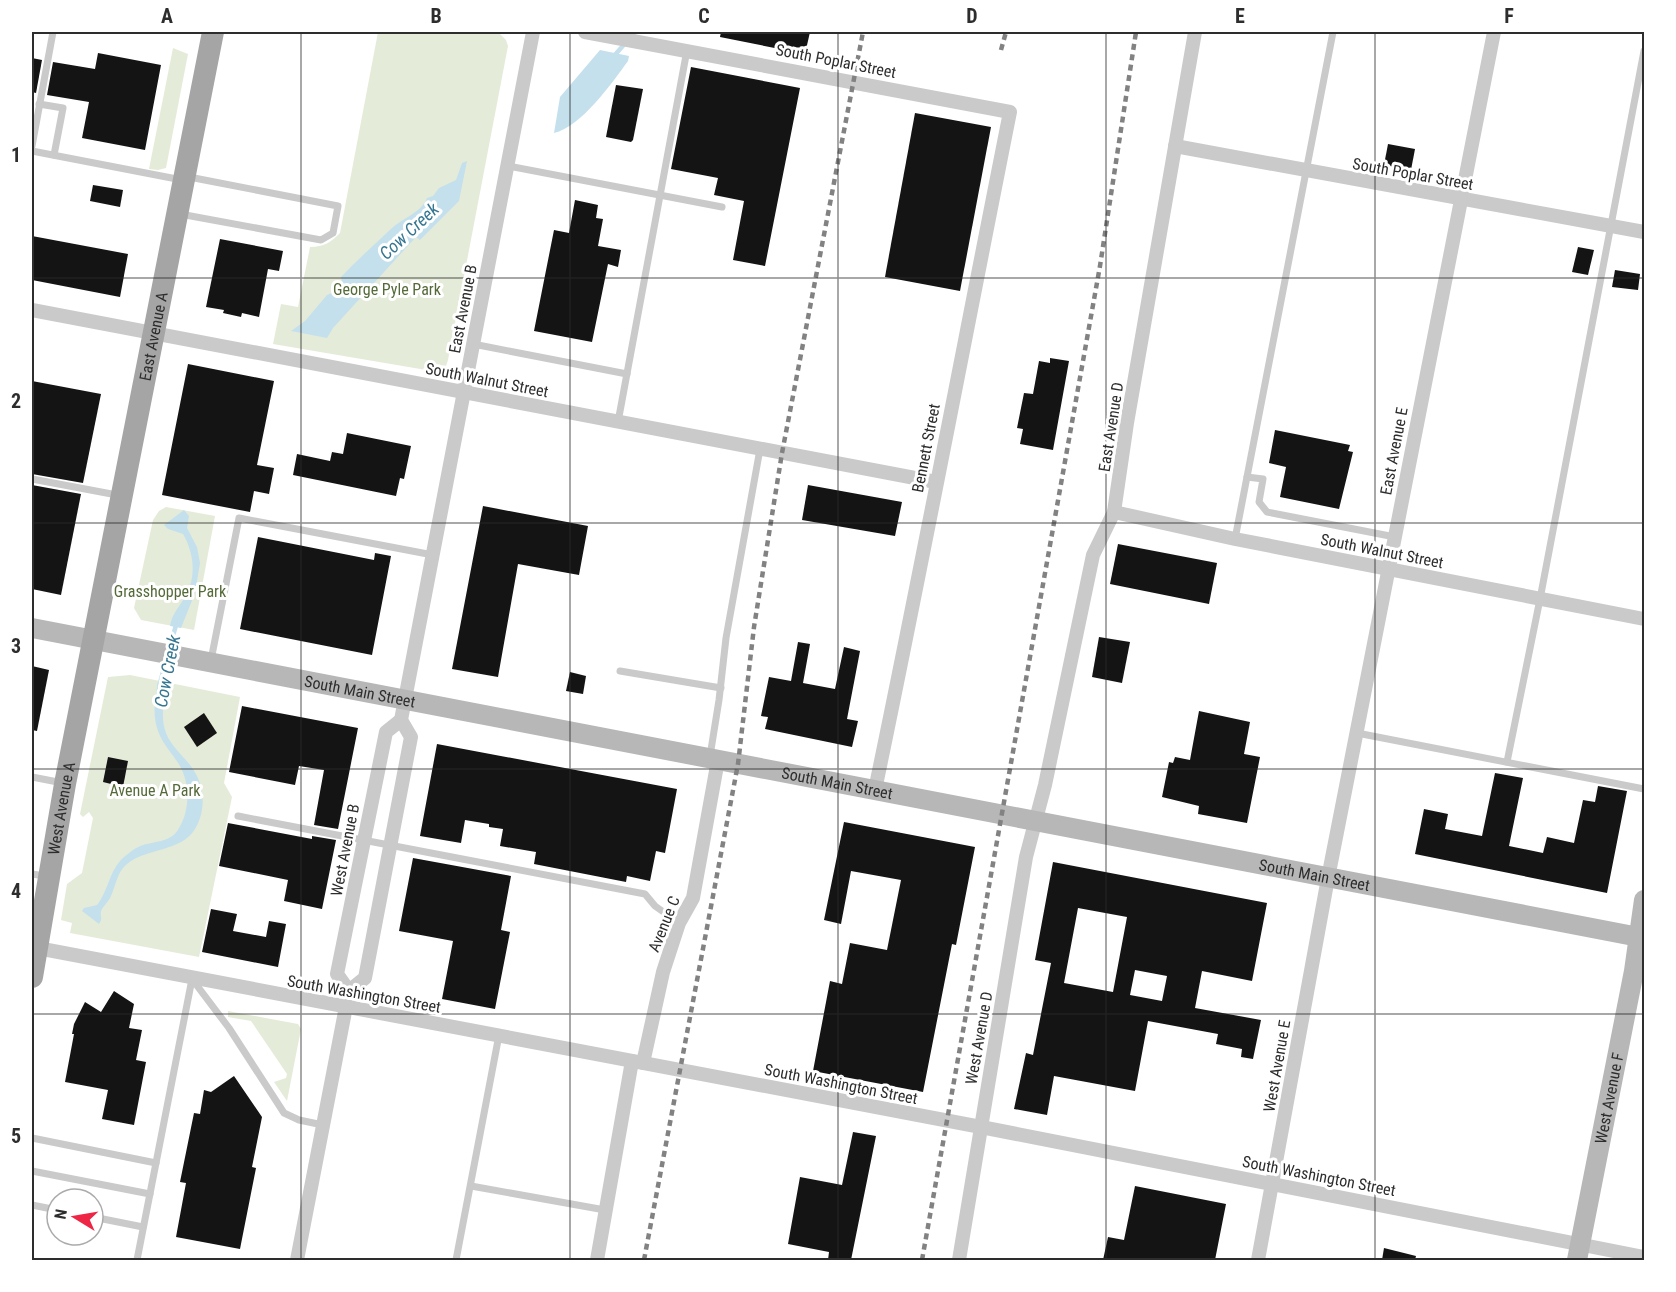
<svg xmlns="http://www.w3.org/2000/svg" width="1676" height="1292" font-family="'Roboto Condensed',sans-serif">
<rect width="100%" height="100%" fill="#fff"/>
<!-- green -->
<g fill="#e5ebd9">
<path d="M378,32H498L506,40L508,46L448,360L446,366L438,372L273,344L281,304L298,307L310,247C324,247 331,242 340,233Z"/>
<path d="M173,48L188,54L166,168L158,170L149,169Z"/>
<path d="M166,507L215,516L194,630L141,620L134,608L153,520L159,511Z"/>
<path d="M130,675L240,697L224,783L232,797L199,957L70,933L72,923L61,920L67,884L82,873L93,818L89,812L83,817L80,814L108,677Z"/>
<path d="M228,1011L298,1024L301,1029L287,1101L274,1082L286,1078L287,1074L251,1021L228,1017Z"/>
</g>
<!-- water -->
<g fill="#c4e0ed">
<path d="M600,50L629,56L628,61C612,83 581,127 554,133L560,97Z"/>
<path d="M467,161L459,201L420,240L416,237L333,328L327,338L291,331L305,321L327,295L338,290L342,282L341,277C357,260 375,244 392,228C403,218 422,212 427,198L433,196L439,188L456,180L462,163Z"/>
<path d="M184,510L189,516L187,528L197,547L200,563L195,593L181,628L170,626C172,614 179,607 185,597C197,577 194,553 183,534L168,529L164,525Z"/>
<path d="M158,682L167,683C164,700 160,717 166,733C172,748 184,756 193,769C205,787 206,811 195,829C181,852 146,848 127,864C117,872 116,885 111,896C109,901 103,906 101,911C100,917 103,919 99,924L82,911L84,908L97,905C109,890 109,870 124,857C129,853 136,847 143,845C156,841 172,842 179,828C190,810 190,784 180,766C173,754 163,745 158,731C152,714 155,699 158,682Z"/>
</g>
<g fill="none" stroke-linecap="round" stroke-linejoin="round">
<!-- stream -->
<g stroke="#c4e0ed" stroke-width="4.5">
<path d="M614,56L635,32"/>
<path d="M169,649L177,622"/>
<path d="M159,687L166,660"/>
</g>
</g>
<!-- building -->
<g fill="#141414" fill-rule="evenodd">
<path d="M721,32H810L805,54L720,37Z"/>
<path d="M98,53L161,65L145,150L82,138L89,102L47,95L53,62L95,69Z"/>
<path d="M32,58L42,60L36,93L32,92Z"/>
<path d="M691,67L800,88L765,266L733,260L744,201L714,195L718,178L671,169Z"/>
<path d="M616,85L643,89L633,140L631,142L606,137Z"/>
<path d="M915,113L991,127L960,291L885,277Z"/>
<path d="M1388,144L1415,149L1411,170L1384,165Z"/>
<path d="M93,185L123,190L120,207L90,201Z"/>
<path d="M575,200L598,205L596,218L603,219L598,246L621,250L618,267L608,264L592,342L534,331L554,230L569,233Z"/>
<path d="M32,236L128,254L120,297L32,280Z"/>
<path d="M220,239L283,251L279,271L268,269L259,317L242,313L241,317L223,313L224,310L206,307Z"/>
<path d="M1578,247L1594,250L1588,275L1572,272Z"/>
<path d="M1615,270L1640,274L1638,290L1612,287Z"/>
<path d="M1050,358L1069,361L1053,450L1020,444L1023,429L1017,428L1024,393L1033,394L1039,361L1050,363Z"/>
<path d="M188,364L274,381L257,465L274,468L269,494L254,491L250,512L162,495Z"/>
<path d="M32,381L101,394L83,483L32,474Z"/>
<path d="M1275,430L1350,445L1348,451L1353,452L1339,509L1280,497L1286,467L1269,463Z"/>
<path d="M347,433L411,446L404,479L400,478L396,496L293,475L297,454L330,461L332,452L343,454Z"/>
<path d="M32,485L81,494L61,595L32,589Z"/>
<path d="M808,485L902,502L895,536L802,520Z"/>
<path d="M483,506L588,526L579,575L518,564L498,677L452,669Z"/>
<path d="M258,537L374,560L375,553L391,556L372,655L240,629Z"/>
<path d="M1118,544L1217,563L1209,604L1110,584Z"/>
<path d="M1099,637L1130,642L1122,683L1092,677Z"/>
<path d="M798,642L810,644L803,683L835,689L844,647L860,651L847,719L858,721L852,747L765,729L768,717L761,716L769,677L791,681Z"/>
<path d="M32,666L49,670L37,731L32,730Z"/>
<path d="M570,672L586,676L583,694L566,691Z"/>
<path d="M242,706L358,728L338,829L314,825L324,770L299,766L295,785L229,772Z"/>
<path d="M1199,711L1250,722L1244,754L1260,757L1247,823L1198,814L1199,806L1162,797L1169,762L1173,763L1175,757L1190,760Z"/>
<path d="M204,713L217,733L197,747L184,727Z"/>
<path d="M437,744L677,789L665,853L656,851L650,881L627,876L626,882L534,864L536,852L500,846L503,829L489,827V824L465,820L461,843L420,836Z"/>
<path d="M108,757L128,761L123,787L103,782Z"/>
<path d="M1495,773L1523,778L1509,846L1543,853L1547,837L1574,843L1583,800L1595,802L1598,786L1627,791L1607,893L1415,854L1424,809L1448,814L1445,829L1482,836Z"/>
<path d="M844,822L975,847L956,945L952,944L923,1092L813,1071L830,981L842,984L850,943L887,950L901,880L851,871L841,924L824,920Z"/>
<path d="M228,823L312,839V836L336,840L322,909L284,901L288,880L219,866Z"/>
<path d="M413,858L511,876L501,930L510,932L495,1009L442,999L453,941L399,931Z"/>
<path d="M1053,862L1267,903L1252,981L1202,971L1195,1008L1261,1020L1253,1059L1241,1057L1242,1049L1216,1044L1218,1034L1148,1021L1135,1091L1054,1076L1047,1115L1014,1109L1026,1053L1033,1055L1051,963L1035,960ZM1078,908L1127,917L1113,992L1064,983ZM1135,970L1167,976L1162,1001L1130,995Z"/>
<path d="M211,909L237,914L233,931L266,937L269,921L286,924L278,967L202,952Z"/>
<path d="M114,991L134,1004L129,1028L142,1030L136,1060L146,1062L134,1125L102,1119L108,1090L65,1082L74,1034H72L74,1024L85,1002L101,1012Z"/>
<path d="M234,1076L262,1117L252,1167L256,1168L240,1249L176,1237L186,1183L180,1182L194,1113L200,1114L204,1090L211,1092Z"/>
<path d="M853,1132L876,1136L851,1260H828L829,1252L788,1244L800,1177L842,1185Z"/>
<path d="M1135,1186L1226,1204L1215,1260H1103L1108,1237L1124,1240Z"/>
<path d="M1384,1248L1416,1256L1415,1260H1382Z"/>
</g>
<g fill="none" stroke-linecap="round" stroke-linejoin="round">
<!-- lane -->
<g stroke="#cacaca" stroke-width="7">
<path d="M39,104L63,108L54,155"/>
<path d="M32,146L53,32"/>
<path d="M32,151L182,180"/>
<path d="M508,166L722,207"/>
<path d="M180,214L321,240L333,233L338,206L189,177"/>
<path d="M473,344L627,374"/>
<path d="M618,422L687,50"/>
<path d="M1247,477L1263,479L1259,502L1267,512L1395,537"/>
<path d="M32,479L117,495"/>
<path d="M1235,539L1333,32"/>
<path d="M211,660L239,518L433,555"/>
<path d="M620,671L721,688"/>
<path d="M1357,733L1644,789"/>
<path d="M710,756L719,700L726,638L760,449"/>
<path d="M1507,762L1540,599L1644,51"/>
<path d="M32,777L63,783"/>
<path d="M238,816L645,894L655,906L679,923"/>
<path d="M32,874L45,876"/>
<path d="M192,979L229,1028L284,1113L299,1120L323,1125"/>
<path d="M32,1138L156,1163"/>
<path d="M32,1171L150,1194"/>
<path d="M471,1186L605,1210"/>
<path d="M32,1205L57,1210"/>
<path d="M93,1217L143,1227"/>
<path d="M137,1260L192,979"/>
<path d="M456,1260L499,1035"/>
</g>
<!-- street -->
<g stroke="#cacaca" stroke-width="14">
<path d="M585,32L1010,112C965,338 922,565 875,790"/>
<path d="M1175,146L1644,232"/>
<path d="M32,310L936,482"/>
<path d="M1114,512L1235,539L1644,619"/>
<path d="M32,947L981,1127L1644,1257"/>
<path d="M349,991L337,974L386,732L401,720"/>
<path d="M643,1063L663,972L679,923L693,898L718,760"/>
<path d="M297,1260L349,991L365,978L411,737L401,720L533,32"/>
<path d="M597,1260L632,1061"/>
<path d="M959,1260L1026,857L1045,785L1093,555L1114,512L1127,423L1195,32"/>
<path d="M1258,1260L1328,878L1494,32"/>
</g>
<!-- secondary -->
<g stroke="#b7b7b7" stroke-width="20">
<path id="s1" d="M32,628L1644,938"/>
<path id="s2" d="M1577,1260L1634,971L1644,900"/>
</g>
<!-- primary -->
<path stroke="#a5a5a5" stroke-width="22" id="s3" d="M32,977L65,784L213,32"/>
<!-- rail -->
<g stroke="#828282" stroke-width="4.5" stroke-dasharray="6 4.5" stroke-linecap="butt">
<path d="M1001,50L1006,32"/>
<path d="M644,1260L738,764L754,627L782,453L863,32"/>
<path d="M922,1260L1100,266L1136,32"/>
</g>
</g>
<!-- grid -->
<path fill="none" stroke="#2d2d2d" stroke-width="1.5" stroke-opacity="0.55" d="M301,32V1260M570,32V1260M838,32V1260M1106,32V1260M1375,32V1260M32,278H1644M32,523H1644M32,769H1644M32,1014H1644"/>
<g text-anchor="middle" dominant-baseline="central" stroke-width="6" stroke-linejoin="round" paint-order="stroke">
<!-- street labels -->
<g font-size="16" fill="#2d2d2d" stroke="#fff">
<text transform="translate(836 61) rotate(11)">South Poplar Street</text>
<text transform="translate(1413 174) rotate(10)">South Poplar Street</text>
<text transform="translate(463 309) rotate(-79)">East Avenue B</text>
<text stroke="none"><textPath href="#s3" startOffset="652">East Avenue A</textPath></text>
<text transform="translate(487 380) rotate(11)">South Walnut Street</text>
<text transform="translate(1111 427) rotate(-81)">East Avenue D</text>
<text transform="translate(926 448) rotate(-79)">Bennett Street</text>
<text transform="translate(1394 451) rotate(-79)">East Avenue E</text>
<text transform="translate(1382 551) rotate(11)">South Walnut Street</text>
<text stroke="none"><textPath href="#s1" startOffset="334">South Main Street</textPath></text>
<text stroke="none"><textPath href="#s1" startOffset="820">South Main Street</textPath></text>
<text stroke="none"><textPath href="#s3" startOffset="171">West Avenue A</textPath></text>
<text transform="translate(345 850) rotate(-79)">West Avenue B</text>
<text stroke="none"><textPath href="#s1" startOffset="1306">South Main Street</textPath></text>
<text transform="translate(664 924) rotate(-68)">Avenue C</text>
<text transform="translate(364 994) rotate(10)">South Washington Street</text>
<text transform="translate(979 1038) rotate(-80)">West Avenue D</text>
<text transform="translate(1277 1066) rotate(-80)">West Avenue E</text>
<text transform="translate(841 1084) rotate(11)">South Washington Street</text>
<text stroke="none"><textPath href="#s2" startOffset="165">West Avenue F</textPath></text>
<text transform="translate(1319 1176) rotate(11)">South Washington Street</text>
</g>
<!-- park labels -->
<g font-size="16" fill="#546a38" stroke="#fff">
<text x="387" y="289">George Pyle Park</text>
<text x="170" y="591">Grasshopper Park</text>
<text x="155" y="790">Avenue A Park</text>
</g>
<!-- water labels -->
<g font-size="18" font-style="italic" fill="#377792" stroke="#fff">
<text transform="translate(409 231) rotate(-43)">Cow Creek</text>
<text transform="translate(167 671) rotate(-79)">Cow Creek</text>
</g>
</g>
<!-- border -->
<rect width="1676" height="1292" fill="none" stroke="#ffffff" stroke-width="66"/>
<!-- north arrow -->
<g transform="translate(75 1217) rotate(281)"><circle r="28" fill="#ffffff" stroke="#ababab" stroke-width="1.5"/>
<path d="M0-4.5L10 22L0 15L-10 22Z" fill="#ee2544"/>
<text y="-9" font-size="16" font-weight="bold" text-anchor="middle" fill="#2d2d2d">N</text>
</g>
<rect x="33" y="33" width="1610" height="1226" fill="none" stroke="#2d2d2d" stroke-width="2"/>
<g font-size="20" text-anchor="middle" font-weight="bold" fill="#2d2d2d">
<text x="167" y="23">A</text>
<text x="436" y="23">B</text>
<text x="704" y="23">C</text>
<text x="972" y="23">D</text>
<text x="1240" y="23">E</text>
<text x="1509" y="23">F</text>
<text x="16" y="162">1</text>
<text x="16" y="408">2</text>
<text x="16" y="653">3</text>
<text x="16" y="898">4</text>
<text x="16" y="1143">5</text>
</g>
</svg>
